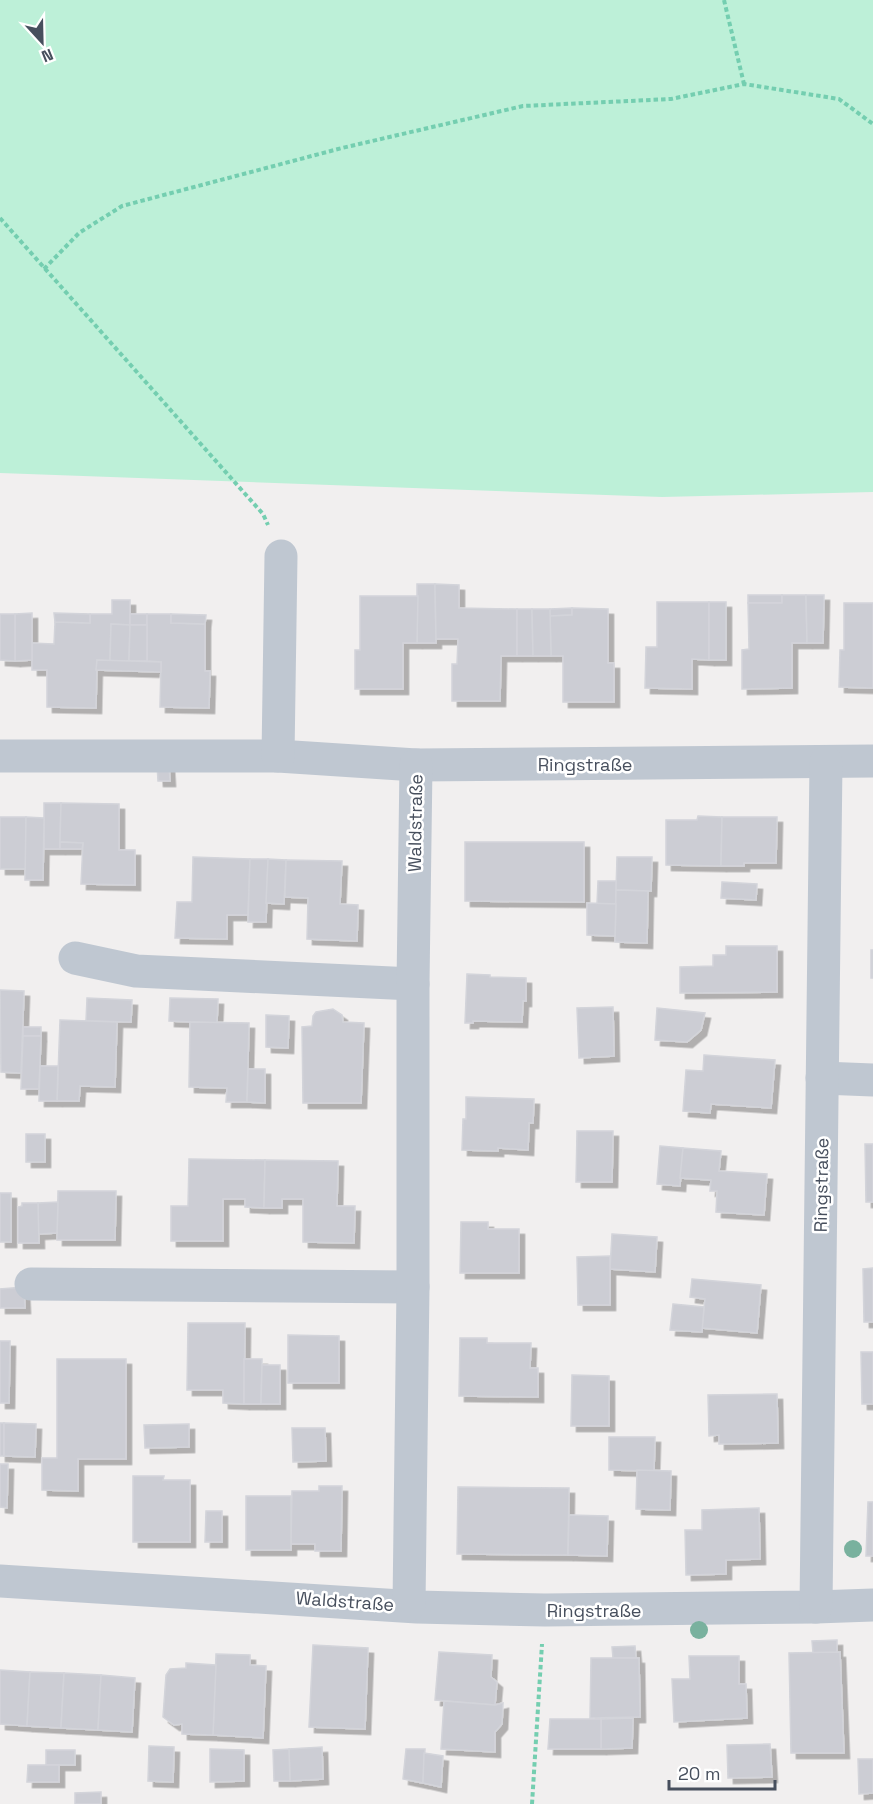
<svg xmlns="http://www.w3.org/2000/svg" width="873" height="1804" font-family="'Space Grotesk',sans-serif">
<defs>
<filter id="shadow"><feDropShadow dx="5.5" dy="5.5" stdDeviation="0" flood-color="#0004"/></filter>
</defs>
<rect width="100%" height="100%" fill="#f1efef"/>
<!-- green -->
<path fill="#bdf0d8" d="M0,0H873V492L662,497L0,473Z"/>
<!-- building -->
<g fill="#cccdd4" stroke="#d3d4da" stroke-width="1.5" filter="url(#shadow)">
<path d="M417,584H435L436,643H417Z"/>
<path d="M435,584L459,585V608L517,609V656H501L500,701H452V664H457L458,639H436Z"/>
<rect x="748" y="595" width="34" height="8"/>
<path d="M782,595H806L807,643H792V688L742,689V650L749,649L748,603H782Z"/>
<path d="M806,595H824L823,643H807Z"/>
<path d="M360,596H418L417,643H403V689H355V650H360Z"/>
<path d="M112,600H130V625L111,624L110,661L97,660L96,708L47,707V670H32V643L54,644L55,622L90,623V614H112Z"/>
<path d="M657,602H709V660L692,659V689L645,688L646,647H657Z"/>
<rect x="709" y="602" width="17" height="58"/>
<path d="M844,603H873V688L839,687L840,650H844Z"/>
<path d="M572,608V615L550,616V609Z"/>
<path d="M572,608L608,609V663H614V702H563V656H551L550,616L572,615Z"/>
<path d="M517,609H532L533,656H517Z"/>
<path d="M532,609H550L551,656H533Z"/>
<path d="M32,613V660L15,661V614Z"/>
<path d="M54,613L90,614V623L55,622Z"/>
<path d="M0,614H15V661L0,660Z"/>
<rect x="130" y="614" width="17" height="11"/>
<path d="M147,614H171V623L205,624V671H210L209,708L160,707L161,662L147,661Z"/>
<path d="M171,614L206,615L205,624L171,623Z"/>
<path d="M111,624L130,625L129,661H110Z"/>
<path d="M130,625H147V661H129Z"/>
<path d="M97,660L161,662V672L96,670Z"/>
<path d="M157,765H169L170,781H158Z"/>
<path d="M44,803H61L60,849H44Z"/>
<path d="M61,803L119,804V850H135V885L81,884L83,843L60,842Z"/>
<path d="M698,816L722,817L721,866L666,865V820H697Z"/>
<rect x="0" y="817" width="26" height="52"/>
<path d="M26,817L44,818L43,880H25Z"/>
<path d="M722,817H777L776,863H744V866H721Z"/>
<path d="M60,842L83,843L82,849H60Z"/>
<path d="M465,842H584V902L465,901Z"/>
<path d="M193,857L250,859L248,915H227V939L175,938L177,902H192Z"/>
<path d="M617,857H652L651,891L616,890Z"/>
<path d="M250,859H268L266,922H248Z"/>
<path d="M268,859L286,860L284,904L266,903Z"/>
<path d="M286,860L342,861L340,904L358,905L357,941L307,939L308,898L285,897Z"/>
<path d="M598,881H616V904H597Z"/>
<path d="M722,882L757,884L756,900L721,898Z"/>
<path d="M616,890L648,891L647,943L615,942Z"/>
<path d="M587,903L616,904L615,936L587,935Z"/>
<path d="M726,946H777V992L680,993V967L713,966V955H726Z"/>
<rect x="871" y="950" width="2" height="28"/>
<path d="M467,974L490,975V977L526,978V1001H523L522,1022L473,1021V1023H465Z"/>
<path d="M0,990L24,991L21,1073L1,1072Z"/>
<path d="M87,998L132,1000L131,1022L86,1021Z"/>
<path d="M170,998L218,999L217,1023L169,1021Z"/>
<path d="M613,1007L614,1056L579,1058L577,1008Z"/>
<path d="M657,1008L705,1013L701,1030L687,1042L655,1040Z"/>
<path d="M333,1009L342,1015L343,1022L364,1023L361,1103H303L302,1027L312,1026L313,1016L316,1012Z"/>
<path d="M266,1015L289,1016L288,1048L266,1047Z"/>
<path d="M60,1020L117,1022L115,1087L80,1086L79,1101H57Z"/>
<path d="M190,1022L249,1023L247,1102H226L227,1088L189,1087Z"/>
<rect x="23" y="1027" width="18" height="9"/>
<path d="M23,1036H41L39,1089H21Z"/>
<path d="M704,1055L775,1060L771,1108L711,1104L710,1113L683,1111L686,1070L703,1071Z"/>
<path d="M40,1066H58L57,1101H39Z"/>
<path d="M248,1069H265V1103L247,1102Z"/>
<path d="M466,1097L534,1099L533,1123H529L528,1150L498,1148V1151L462,1150L463,1119H466Z"/>
<path d="M577,1131H613L612,1182H576Z"/>
<rect x="26" y="1134" width="19" height="28"/>
<path d="M865,1144H873V1202H866Z"/>
<path d="M660,1146L683,1148L680,1186L657,1184Z"/>
<path d="M683,1148L721,1151L719,1171L767,1174L764,1215L716,1212L717,1191H710L711,1180L680,1178Z"/>
<path d="M189,1159L265,1160L264,1208L245,1207V1199H223V1241H171V1206H188Z"/>
<path d="M265,1160L338,1161L337,1206H355L354,1243L303,1242V1199H282V1208H264Z"/>
<path d="M58,1191H116L115,1240H57Z"/>
<rect x="0" y="1193" width="11" height="49"/>
<path d="M58,1202L57,1233L38,1234V1203Z"/>
<path d="M22,1203H38L39,1243H18V1207L22,1206Z"/>
<path d="M461,1222H488V1229H519V1273H460Z"/>
<path d="M612,1234L657,1237L655,1272L610,1269Z"/>
<path d="M610,1256V1305H578L577,1257Z"/>
<path d="M873,1268V1322H864L863,1269Z"/>
<path d="M692,1279L761,1285L757,1333L702,1328L705,1299L690,1297Z"/>
<path d="M24,1287L25,1308H0V1289Z"/>
<path d="M673,1304L704,1307L702,1332L670,1330Z"/>
<path d="M188,1323H245L244,1404L223,1403V1390H187Z"/>
<path d="M288,1335L339,1336V1383H288Z"/>
<path d="M460,1338H487V1343H531L530,1368H538V1397L459,1396Z"/>
<path d="M0,1341H10L9,1403H0Z"/>
<path d="M861,1352H873V1404H862Z"/>
<path d="M57,1359H126V1459H78V1491L42,1490V1458H57Z"/>
<path d="M244,1359H262L261,1404H244Z"/>
<path d="M262,1365H280V1404H261Z"/>
<path d="M572,1375L609,1376V1426H571Z"/>
<path d="M777,1394L778,1443L719,1444V1435L709,1436L708,1395Z"/>
<rect x="0" y="1423" width="4" height="33"/>
<path d="M4,1423L36,1424L35,1457L4,1456Z"/>
<path d="M189,1424V1447L145,1448L144,1425Z"/>
<path d="M292,1428H325L326,1461L293,1462Z"/>
<path d="M609,1437H655L654,1471L609,1470Z"/>
<path d="M0,1464H8L7,1508L0,1507Z"/>
<path d="M637,1470L671,1471L670,1510L636,1509Z"/>
<path d="M133,1476H164L163,1480H190V1542H133Z"/>
<path d="M319,1486H342L341,1551H315V1544H291L292,1491H319Z"/>
<path d="M458,1487L569,1488L568,1555L457,1554Z"/>
<rect x="246" y="1496" width="45" height="54"/>
<path d="M868,1502H873V1556H866Z"/>
<path d="M759,1508L760,1559L726,1560V1574L686,1575L685,1530H702V1510Z"/>
<path d="M206,1511H222V1542H205Z"/>
<path d="M569,1515L608,1516L607,1556L568,1555Z"/>
<path d="M837,1640V1653H813L812,1641Z"/>
<path d="M313,1645L368,1648L365,1729L309,1727Z"/>
<path d="M635,1646L636,1658H613L612,1647Z"/>
<path d="M439,1652L492,1655L491,1677L497,1682L495,1705L435,1700Z"/>
<path d="M840,1652L844,1753H791L789,1653Z"/>
<path d="M216,1654L250,1655V1665L266,1666L263,1738L213,1735Z"/>
<path d="M689,1656H739V1684H746L747,1718L674,1722L672,1679H690Z"/>
<path d="M591,1658H639L640,1717L590,1718Z"/>
<path d="M186,1663L216,1665L213,1735L182,1734V1724L174,1725L163,1717L166,1675L170,1669L186,1668Z"/>
<path d="M0,1670L30,1672L27,1726L0,1724Z"/>
<path d="M30,1672L64,1673L61,1728L27,1726Z"/>
<path d="M64,1673L101,1675L98,1730L61,1728Z"/>
<path d="M101,1675L135,1678L132,1732L98,1730Z"/>
<path d="M444,1701L495,1705L503,1703L502,1724L495,1732V1752L441,1749Z"/>
<path d="M633,1718L632,1748L601,1749V1719Z"/>
<path d="M550,1719H601V1749H548Z"/>
<path d="M770,1744L772,1777L728,1778L727,1745Z"/>
<path d="M149,1746L174,1747L173,1782L148,1781Z"/>
<path d="M322,1747L323,1779L290,1781L289,1749Z"/>
<path d="M210,1749L244,1750V1781L210,1782Z"/>
<path d="M289,1749L290,1781H274L273,1750Z"/>
<path d="M406,1749H425L423,1783L403,1779Z"/>
<rect x="46" y="1750" width="29" height="15"/>
<path d="M424,1753L443,1756L441,1787L423,1783Z"/>
<path d="M858,1759H873V1793L859,1794Z"/>
<path d="M28,1765H59V1782H27Z"/>
<path d="M101,1792V1804H75V1793Z"/>
</g>
<g fill="none" stroke-linecap="round" stroke-linejoin="round">
<!-- path -->
<g stroke="#74ceb0" stroke-width="4" stroke-dasharray="4.5 3" stroke-linecap="butt">
<path d="M724,0L744,84"/>
<path d="M0,218L263,514L268,525"/>
<path d="M44,269L79,233L122,206L342,148L523,106L671,99L744,84L839,99L873,124"/>
<path d="M532,1804L542,1644"/>
</g>
<!-- street -->
<g stroke="#bfc7d1" stroke-width="33">
<path d="M0,756H278L416,765L873,761"/>
<path d="M278,756L281,556"/>
<path d="M75,958L136,971L413,984"/>
<path d="M822,1078L873,1080"/>
<path d="M31,1284L413,1287"/>
<path d="M0,1581L417,1607L545,1610L816,1607L873,1605"/>
<path d="M409,1605L413,1287V984L416,765"/>
<path d="M816,1607L826,762"/>
</g>
</g>
<!-- trees -->
<g fill="#79b19e">
<circle cx="853" cy="1549" r="9"/>
<circle cx="699" cy="1630" r="9"/>
</g>
<g text-anchor="middle" dominant-baseline="central" stroke-width="5" stroke-linejoin="round" paint-order="stroke">
<!-- street labels -->
<g font-size="18" fill="#474f5d" stroke="#fff">
<text x="585" y="764">Ringstraße</text>
<text transform="translate(415 823) rotate(-89)">Waldstraße</text>
<text transform="translate(821 1185) rotate(-89)">Ringstraße</text>
<text transform="translate(345 1601) rotate(4)">Waldstraße</text>
<text x="594" y="1610">Ringstraße</text>
</g>
</g>
<!-- north arrow -->
<g transform="translate(42 42) rotate(158)" stroke="#ffffff" stroke-width="4.5" paint-order="stroke">
<path d="M0-4.5L10 22L0 15L-10 22Z" fill="#474f5d"/>
<text y="-9" font-size="16" font-weight="bold" text-anchor="middle" fill="#474f5d">N</text>
</g>
<!-- scale -->
<path d="M669 1780v9h106v-9" fill="none" stroke="#474f5d" stroke-width="3"/>
<text x="678" y="1780" font-size="18" fill="#474f5d" stroke="#ffffff" stroke-width="4.5" paint-order="stroke">20 m</text>
</svg>
